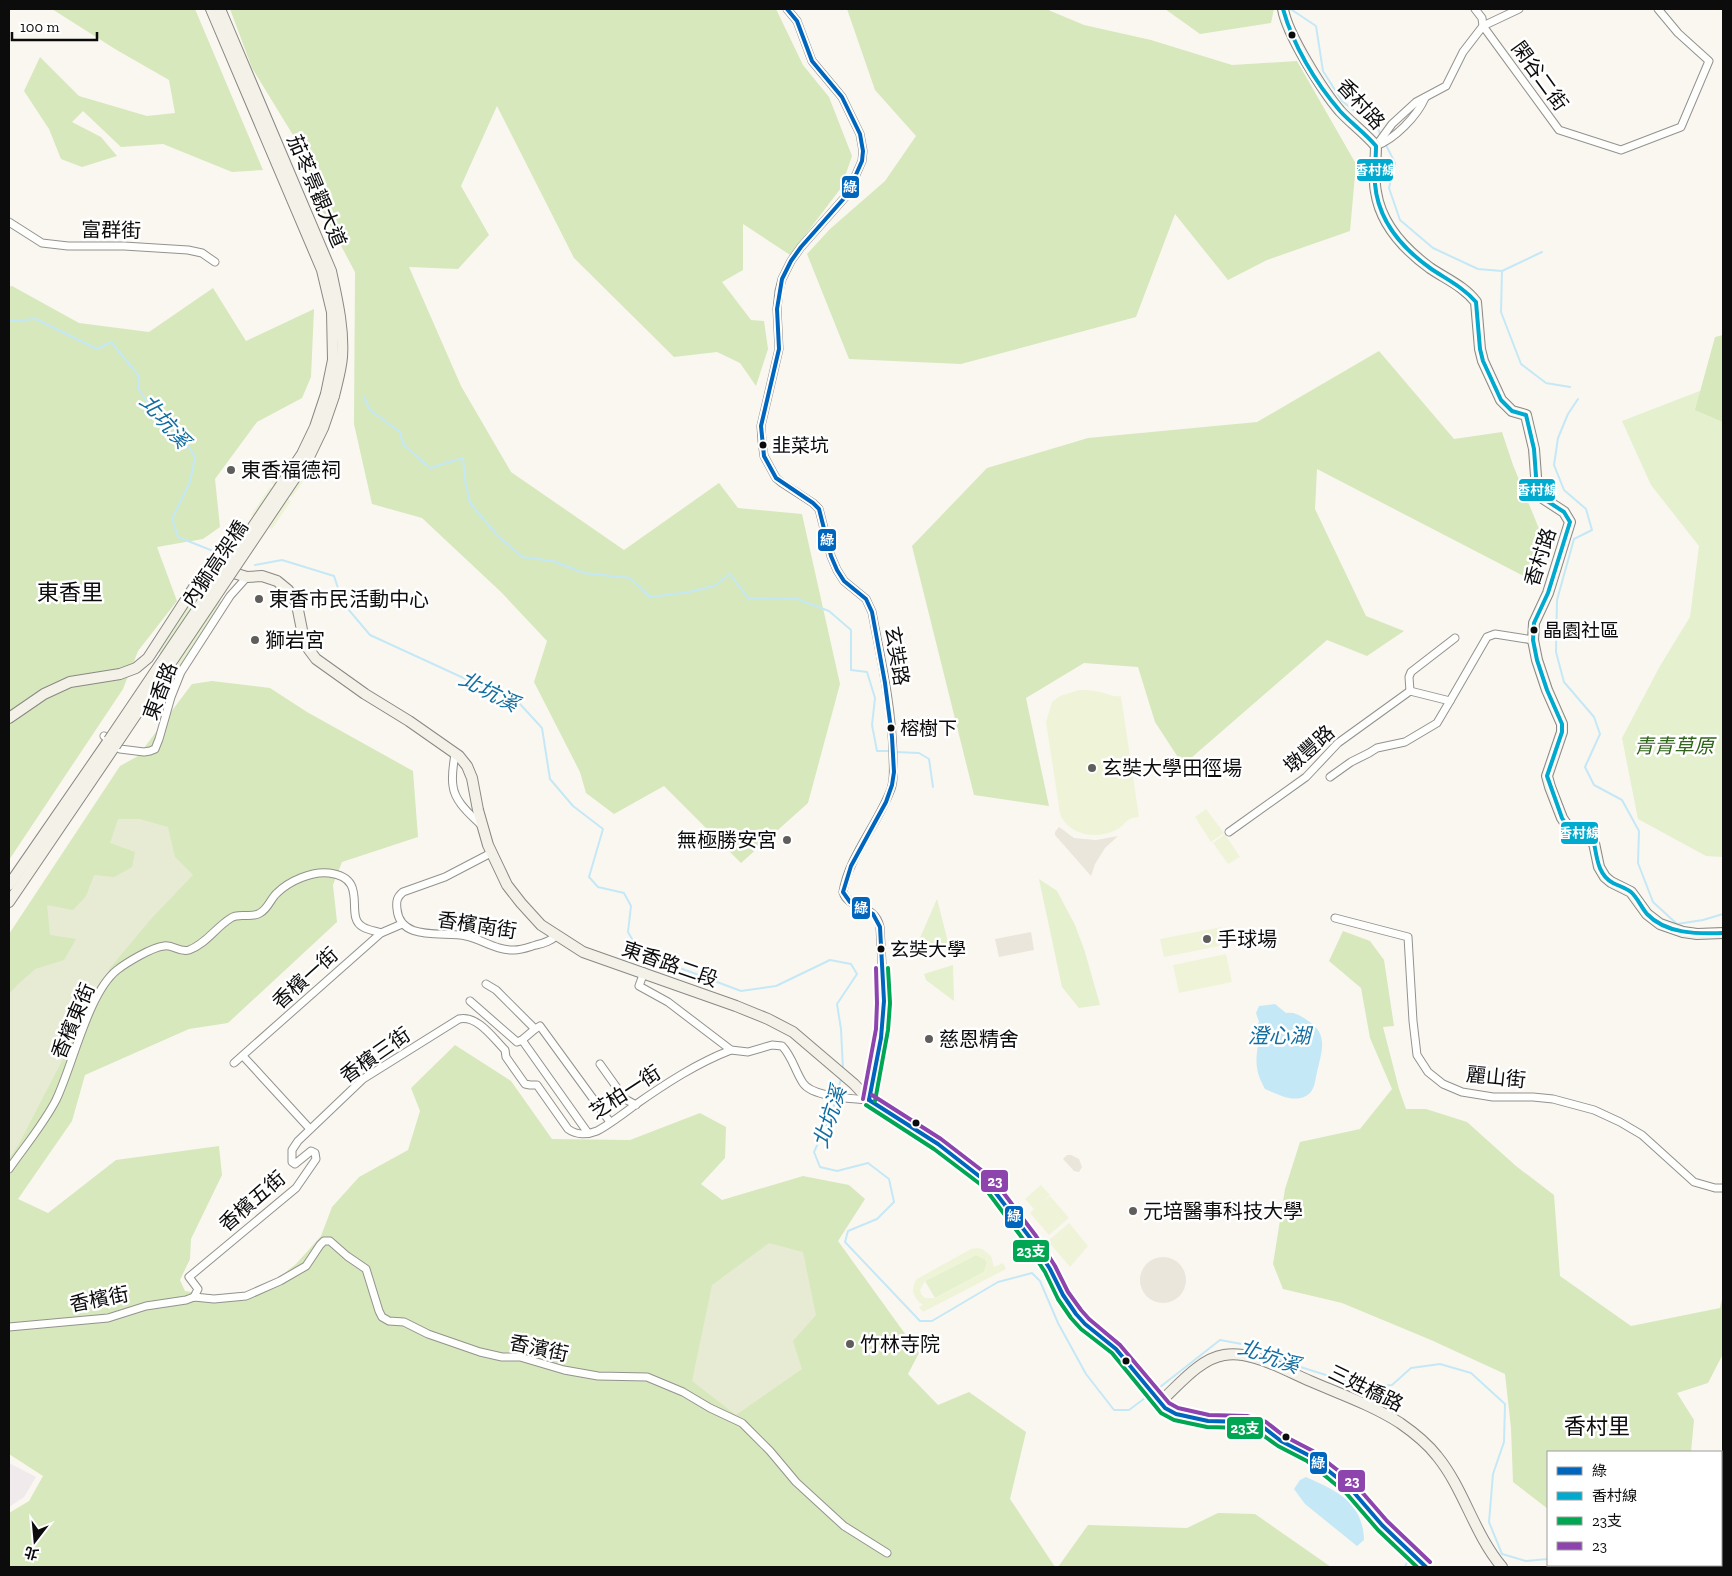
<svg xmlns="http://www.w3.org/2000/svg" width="1732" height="1576" font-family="'Zilla Slab','Noto Sans TC',serif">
<rect width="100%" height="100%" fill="#faf7f0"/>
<!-- industrial -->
<path fill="#f1eaed" d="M9,1463L36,1477L24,1497L9,1507Z"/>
<!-- green -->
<g fill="#e5f0cf">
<path d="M1723,382V857L1706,856L1638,819L1622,738L1660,666L1690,617L1699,546L1651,485L1622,421Z"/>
<path d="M200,588L222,602L181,666L159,652Z"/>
<path d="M1039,879L1057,891L1075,925L1085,952L1100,1005L1079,1008L1062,987Z"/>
<path d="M937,899L949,946L918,951L916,947Z"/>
<path d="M953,965L954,1001L926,980L924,974Z"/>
<path d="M976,1255L985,1259L987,1263L984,1272L935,1298L925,1281Z"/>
</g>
<!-- forest -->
<g fill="#d6e8bc">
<path d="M52,9H195L263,170L232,172L163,144L121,147L83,111L72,122L101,137L117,156L82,167L61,159L49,129L24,91L40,57L79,96L147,116L175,113L169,80L115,49Z"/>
<path d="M230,9H776L803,65L829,97L852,156L841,188L790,255L743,224V270L722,282L751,320L764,321L768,349L756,386L740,363L717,352L674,357L574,258L497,106L461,186L489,235L458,269L409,267L461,386L511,472L624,550L719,483L738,508L802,514L840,684L808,803L741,863L664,786L614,814L586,793L580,772L534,682L547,641L501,592L422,518L372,504L354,424L355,272L323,212L296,140L252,68Z"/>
<path d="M847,9H1046L1084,25L1151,40L1232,65L1297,61L1356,164L1350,231L1267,260L1228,280L1175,214L1136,317L961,364L849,359L807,254L830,229L885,181L916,136L875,90Z"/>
<path d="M1165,9H1274L1271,23L1200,34Z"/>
<path d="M12,286L79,323L149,332L213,288L246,341L314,309L311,377L302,398L257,422L215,479L220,527L203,539L157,547L177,601L138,651L123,689L9,860V287Z"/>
<path d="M1723,335V422L1695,410L1715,337Z"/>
<path d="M1379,351L1454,439L1502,432L1513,465L1542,536L1533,581L1317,469L1315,509L1366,616L1404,631L1367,656L1327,640L1183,765L1155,722L1138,667L1084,663L1026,698L1049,806L974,795L912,546L987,468L1088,438L1257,422Z"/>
<path d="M212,681L270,688L307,712L413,771L418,837L342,862L333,885L337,922L228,1023L189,1029L85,1075L72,1121L18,1199L48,1213L116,1160L219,1146L222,1175L191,1239L190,1259L180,1280L185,1291L244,1301L256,1295L296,1264L321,1236L332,1207L359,1177L408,1150L420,1111L411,1088L455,1045L511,1081L552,1139L630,1140L700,1113L726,1127L725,1158L701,1184L722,1200L803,1176L849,1185L865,1199L838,1241L919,1353L908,1374L938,1405L969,1392L1026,1432L1010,1499L1055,1567H9V1513L29,1501L43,1476L9,1454V934L120,766L138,756L192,684Z"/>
<path d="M1343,931L1370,941L1384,960L1394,1026L1383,1027L1399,1089L1406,1109H1426L1467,1122L1516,1166L1554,1195L1560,1276L1631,1326L1720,1308L1723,1295V1354L1708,1383L1677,1393L1694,1420L1691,1452H1548V1509L1513,1482L1511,1428L1505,1374L1431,1340L1342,1303L1283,1289L1273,1264L1285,1189L1300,1142L1360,1129L1392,1089L1370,1038L1361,988L1329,961Z"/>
<path d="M1721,1476H1723V1567H1642L1641,1565H1721Z"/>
<path d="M1218,1513L1255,1514L1331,1567H1058L1088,1525L1187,1528Z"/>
</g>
<!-- cemetery -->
<g fill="#e7ebd3">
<path d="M118,819H140L168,827L175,857L193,875L152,918L110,968L19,1144L9,1159V994L17,985L35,969L64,960L76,939L50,935L47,905L73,910L86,896L94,875L114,877L132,867L135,852L110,843Z"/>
<path d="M769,1243L803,1252L816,1315L793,1341L802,1369L736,1415L692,1381L712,1285Z"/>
</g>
<!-- pitch -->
<g fill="#eff4d9" fill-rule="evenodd">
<path d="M289,457L310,472L292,497L271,483Z"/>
<path d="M270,487L291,501L272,529L251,515Z"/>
<path d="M1079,690C1086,690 1093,690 1100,692C1110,694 1110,697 1121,696L1139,817C1125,818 1126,825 1116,830C1096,840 1068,835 1060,814L1046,722L1052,702L1060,696Z"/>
<path d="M1206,809L1224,833L1211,842L1195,817Z"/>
<path d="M1225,834L1240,857L1228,864L1213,843Z"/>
<path d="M1222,927L1225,945L1164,957L1160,939Z"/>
<path d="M1226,954L1232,982L1179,993L1173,965Z"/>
<path d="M1041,1185L1050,1195L1040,1204L1050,1196L1069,1218L1049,1235L1030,1213L1034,1209L1025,1199Z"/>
<path d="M1069,1223L1088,1246L1070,1267L1048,1241Z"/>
<path d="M976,1248L982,1249L991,1256L994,1267L1003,1263L1006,1269L923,1312L919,1307L923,1305C913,1298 910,1289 917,1279L971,1249ZM976,1255L985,1259L987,1263L984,1272L935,1298H925L921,1294L920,1290L925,1281Z"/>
</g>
<!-- plaza -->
<g fill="#eae6db">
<path d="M1059,827L1074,838L1096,840L1118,836L1105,848L1095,864L1091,876L1055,835V832Z"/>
<path d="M1031,932L1034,950L999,957L995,939Z"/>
<path d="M1067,1155H1071L1079,1159L1082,1167L1079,1172L1074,1171L1063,1159Z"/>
<circle cx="1163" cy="1280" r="23"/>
</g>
<!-- water -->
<g fill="#c5e8f6">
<path d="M1275,1004L1286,1013C1295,1012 1299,1015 1307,1020C1329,1034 1322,1050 1317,1072C1315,1081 1315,1091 1306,1096C1293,1103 1277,1094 1265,1089C1256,1072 1255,1064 1258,1045L1250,1036L1259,1022L1256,1013L1259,1006Z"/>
<path d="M1306,1477C1337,1491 1363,1502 1364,1540L1357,1546L1305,1504L1294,1489L1300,1480Z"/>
</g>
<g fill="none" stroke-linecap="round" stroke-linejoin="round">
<!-- stream -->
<g stroke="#c5e8f6" stroke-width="2">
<path d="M1292,9V10L1316,26L1323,71L1342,101L1378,129L1381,136"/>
<path d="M1386,145L1395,163L1389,188L1400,220L1433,248L1478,269L1502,271L1501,312L1521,364L1546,383L1570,387"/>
<path d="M1502,271L1542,252"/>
<path d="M9,321L36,319L97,349L111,342L139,376V390L151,407L161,411L180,433L195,457L190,482L172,519L178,537L223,555"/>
<path d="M364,397L370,410L400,432L403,444L430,468L463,458L465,480L470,503L497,535L522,557L553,561L584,573L630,578L650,597L689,592L714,586L730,574L748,598L797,599L829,611L851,630V670L867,672L875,698L872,725L877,751H891"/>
<path d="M1578,399L1568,414L1558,438L1554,465L1564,490L1586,509L1592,530L1574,539L1557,600L1556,652L1564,682L1594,717L1600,734L1585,767L1594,785L1622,800L1639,831L1638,863L1653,902L1677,924L1703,920L1723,914"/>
<path d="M255,565L282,560L334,576L343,603L370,635L520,704L542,728L550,779L573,806L603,829L589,877L598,887L624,893L631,906L628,932L640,953L741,991L776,986L830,960L851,964L857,974L837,1004L841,1029L843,1069"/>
<path d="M895,752L919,753L929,759L933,787"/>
<path d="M841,1079L832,1113L814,1152L820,1167L837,1171L868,1163L889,1179L894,1202L877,1219L848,1231L845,1242L920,1321H932L998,1282L1032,1273L1040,1281L1058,1323L1086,1374L1114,1410H1129L1149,1395"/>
<path d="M1155,1391L1220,1340L1247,1345L1291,1364L1364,1387L1392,1385L1411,1368L1440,1364L1471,1373L1505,1404L1504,1442L1493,1474L1489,1522L1502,1554L1526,1561L1548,1559"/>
<path d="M1623,1565L1625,1567"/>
<path d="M1405,1567L1409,1557"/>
</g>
<!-- street casing -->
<g stroke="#93928f" stroke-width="9">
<g id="street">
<path d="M1475,9L1482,18L1483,26L1559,130L1621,150L1681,127L1709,61L1678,33L1658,9"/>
<path d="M1376,146L1392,124L1416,102L1446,86L1463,52L1483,26L1519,9"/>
<path d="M1376,146C1395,139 1417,116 1425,98"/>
<path d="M9,222L42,243L68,246H124L188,250L202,253L215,262"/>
<path d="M1410,691L1409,677L1411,672L1455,638"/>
<path d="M104,736L120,749L144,752L150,751L155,749L159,739L171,697L181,672L230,596L247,577"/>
<path d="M455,753C454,763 451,775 453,786C455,802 470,814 481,825"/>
<path d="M1330,777L1351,762L1369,753L1377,748L1405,742L1437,723L1450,701"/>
<path d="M1229,832L1306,777L1338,743L1410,691L1450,701L1487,637L1495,634L1533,640"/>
<path d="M491,853L445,877L403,892C397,897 396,901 397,909C400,942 443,931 466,936C481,939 497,951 514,950C522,950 529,947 536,945C545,943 551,941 557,935"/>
<path d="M1335,918L1408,937L1413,1021L1417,1055L1428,1072L1443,1084L1462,1092L1493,1097H1533L1553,1099L1594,1110L1620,1122L1642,1135L1694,1182L1715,1188H1723"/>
<path d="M644,972L639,986L668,1002L731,1050L748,1052L772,1045L782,1046C792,1056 795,1071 803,1083C812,1097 853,1099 869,1100L874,1069L881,1038L884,1001L880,927C875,903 848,910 843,892C848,858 879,822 891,789C895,778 893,765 893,755C892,706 881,659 872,612L866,599L844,581L837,570L831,556L819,509L813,503L782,483L776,478L764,456L762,441L761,426L779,349L777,309L779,291L782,279L791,261L801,247L847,195L862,161L863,151L860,134L842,97L812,61L797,21L787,9"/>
<path d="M486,984L496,990L535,1029L540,1026L610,1122"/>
<path d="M470,1001L517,1042L522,1040L588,1133"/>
<path d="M522,1040L535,1029"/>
<path d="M243,1056L310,1129"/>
<path d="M234,1063L381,933L402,924"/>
<path d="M600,1064L625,1099L636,1105"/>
<path d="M9,1169C25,1146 43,1125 56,1100C73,1065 88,993 117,970C126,963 152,947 164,946C173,944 179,953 189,950C206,944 216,927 231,918C239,912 251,919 260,913C268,909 271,898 277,893C289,881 312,871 329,873C371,878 343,917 363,927C368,930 375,931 381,933"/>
<path d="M194,1297L198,1289L189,1277L296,1188L316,1159L315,1153L311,1151L295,1164L292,1162V1150L298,1141L363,1079L459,1019C478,1015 493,1038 505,1050L506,1057L525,1084L530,1085H537L568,1129C576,1135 587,1135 597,1131C610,1124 623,1114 635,1105C665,1084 697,1063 731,1050"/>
<path d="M9,1327L108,1318L146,1306L186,1300L194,1297L214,1299L246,1296L280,1281L306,1266L320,1245L324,1241H330L347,1256L366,1269L379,1311L382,1317L389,1321L404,1322L428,1334L480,1352L502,1357H520L564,1370L598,1376L647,1377L683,1392L710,1408L742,1423L770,1451L796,1482L844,1526L887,1553"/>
<path d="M1160,1402L1165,1408L1176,1414L1208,1421L1246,1422L1263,1427L1281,1441L1310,1456L1350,1488L1382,1525L1426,1567"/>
</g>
</g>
<!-- secondary casing -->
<g stroke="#8a8885" stroke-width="12">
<g id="secondary">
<path d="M211,9L322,270L332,312L333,360L326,394"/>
<path d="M220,9L331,271C337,299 344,328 342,357C341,370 337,383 334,396"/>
<path d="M1283,9C1287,34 1323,91 1340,111C1351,123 1365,133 1376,146C1376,161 1373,178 1376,192C1381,225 1404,249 1430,268C1446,279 1464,286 1476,302L1480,349L1483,361L1501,400L1512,411L1526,415L1534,449L1537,490L1541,497L1564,512L1570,522L1548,593L1534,623L1533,640L1537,660L1547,690L1562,724V732L1547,776L1550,787L1562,818L1566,824L1594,843L1599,867L1605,877L1611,882L1631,892L1647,914L1660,924L1683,932L1697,934L1723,933"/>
<path d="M9,718L44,694L70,682L120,674L136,668L148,658L200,578L211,569L227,571L247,577L262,576L277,581L288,590L295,600L297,605L303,635L307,647L316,659L365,694L409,721L459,756L467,766L472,778L478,810L488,845L498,866L507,885L521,903L541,925L583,952L736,1006L768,1019L793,1032L854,1084L869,1100L938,1144L988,1183L1031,1239L1050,1269L1063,1295L1076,1314L1085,1324L1116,1349L1160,1402C1178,1386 1199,1359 1224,1355C1229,1354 1237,1354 1243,1355C1266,1359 1289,1372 1310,1381C1340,1394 1372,1405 1400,1423C1413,1432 1427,1443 1437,1456C1464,1489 1474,1534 1502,1567"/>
<path d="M9,885L109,740"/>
<path d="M9,902L115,746"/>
</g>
</g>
<!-- street -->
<use href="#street" stroke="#fefefd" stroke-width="7"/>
<!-- secondary -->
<use href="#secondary" stroke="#f4f2e8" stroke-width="10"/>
<!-- secondary-bridge casing -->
<g stroke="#8a8885" stroke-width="12" stroke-linecap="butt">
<g id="secondary-bridge">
<path d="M109,740L302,454L315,427L326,394"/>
<path d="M115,746L309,457L323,428L334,396"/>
</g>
</g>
<!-- secondary-bridge -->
<use href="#secondary-bridge" stroke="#f4f2e8" stroke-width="10"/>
<!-- bus-1 casing -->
<g stroke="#fff" stroke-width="8">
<g id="bus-1">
<path d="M787,9L797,21L812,61L842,97L860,134L863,151L862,161L847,195L801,247L791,261L782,279L777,309L779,349L761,426L764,456L776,478L813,503L819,509L831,556L837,570L844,581L866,599L872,612L885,683L892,737L894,772L892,785L886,802L851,866L843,892L850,902L873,914L880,927L884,1001L881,1038L869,1100"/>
<path d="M869,1100L938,1144L988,1183L1031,1239L1050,1269L1063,1295L1076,1314L1085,1324L1116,1349L1165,1408L1176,1414L1208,1421L1246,1422L1263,1427L1281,1441L1310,1456L1350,1488L1382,1525L1426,1567"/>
</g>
</g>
<!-- bus-2 casing -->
<g stroke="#fff" stroke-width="8">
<path id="bus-2" d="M1283,9C1293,45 1315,82 1340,111C1351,123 1365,133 1376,146C1376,159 1374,172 1375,184C1378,220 1402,248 1430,268C1446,279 1463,287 1476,302L1480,349L1483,361L1501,400L1512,411L1526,415L1534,449L1537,490L1541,497L1564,512L1570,522L1548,593L1534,623L1533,640L1537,660L1547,690L1562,724V732L1547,776L1562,818L1566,824L1594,843C1597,858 1598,875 1613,883C1619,886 1626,888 1631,892C1637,897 1641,907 1647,914C1666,934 1697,934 1723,933"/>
</g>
<!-- bus-3 casing -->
<g stroke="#fff" stroke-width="8">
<g id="bus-3">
<path d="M875,1101L888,1030L890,1003L888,968"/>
<path d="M866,1105L934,1149L984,1187L1026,1243L1045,1272L1058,1299L1071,1318L1081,1329L1112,1353L1161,1413L1174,1420L1207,1427L1245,1428L1260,1433L1278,1446L1307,1461L1346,1493L1378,1530L1417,1567"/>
</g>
</g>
<!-- bus-4 casing -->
<g stroke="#fff" stroke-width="8">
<g id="bus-4">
<path d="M872,1095L941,1139L993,1179L1036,1236L1055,1266L1068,1292L1081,1310L1089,1319L1120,1345L1169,1403L1178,1408L1209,1415L1247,1416L1266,1422L1284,1436L1313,1451L1354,1483L1387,1521L1430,1562"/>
<path d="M863,1099L876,1029L877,1003L876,968"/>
</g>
</g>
<!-- bus-1 -->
<use href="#bus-1" stroke="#0065bd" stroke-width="4"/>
<!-- bus-2 -->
<use href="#bus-2" stroke="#00a9ce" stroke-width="4"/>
<!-- bus-3 -->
<use href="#bus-3" stroke="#00a651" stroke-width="4"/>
<!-- bus-4 -->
<use href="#bus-4" stroke="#8e44ad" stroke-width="4"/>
</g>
<!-- markers -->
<g fill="#0c0c0c" stroke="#fff" stroke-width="2">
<circle cx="1292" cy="35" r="4.5"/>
<circle cx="763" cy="445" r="4.5"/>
<circle cx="1534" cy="630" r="4.5"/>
<circle cx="891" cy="728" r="4.5"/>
<circle cx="881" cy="949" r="4.5"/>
<circle cx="916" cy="1123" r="4.5"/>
<circle cx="1126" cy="1361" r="4.5"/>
<circle cx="1286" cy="1437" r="4.5"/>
</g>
<g fill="#5f5e5c" stroke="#fff" stroke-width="2">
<circle cx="231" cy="470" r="5"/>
<circle cx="259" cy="599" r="5"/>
<circle cx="255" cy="640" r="5"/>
<circle cx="1092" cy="768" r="5"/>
<circle cx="787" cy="840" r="5"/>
<circle cx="1207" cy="939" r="5"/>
<circle cx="929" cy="1039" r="5"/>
<circle cx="1133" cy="1211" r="5"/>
<circle cx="850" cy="1344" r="5"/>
</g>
<g text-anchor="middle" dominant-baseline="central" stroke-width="5" stroke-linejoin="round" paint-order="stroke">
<!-- bus labels -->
<g font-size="19" fill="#0c0c0c" stroke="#fff" text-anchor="start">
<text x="772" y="445">韭菜坑</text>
<text x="1543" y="630">晶園社區</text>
<text x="900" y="728">榕樹下</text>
<text x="890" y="949">玄奘大學</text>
</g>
<!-- street labels -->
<g font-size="20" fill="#0c0c0c" stroke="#fff">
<text transform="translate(1540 76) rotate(54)">閑谷二街</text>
<text transform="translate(1361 104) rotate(48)">香村路</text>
<text transform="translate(317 191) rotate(67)">茄苳景觀大道</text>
<text transform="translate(111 230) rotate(1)">富群街</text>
<text transform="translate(1540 557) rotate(-72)">香村路</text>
<text transform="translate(215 564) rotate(-56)">內獅高架橋</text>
<text transform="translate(897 656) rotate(80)">玄奘路</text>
<text transform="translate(160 691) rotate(-69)">東香路</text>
<text transform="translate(1309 749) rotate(-42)">墩豐路</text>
<text transform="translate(477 925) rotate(9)">香檳南街</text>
<text transform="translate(670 964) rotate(19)">東香路二段</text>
<text transform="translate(305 978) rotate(-42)">香檳一街</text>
<text transform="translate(73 1021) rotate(-67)">香檳東街</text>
<text transform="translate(375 1055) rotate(-35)">香檳三街</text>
<text transform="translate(1496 1077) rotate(6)">麗山街</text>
<text transform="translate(625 1092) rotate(-33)">芝柏一街</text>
<text transform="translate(252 1201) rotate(-41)">香檳五街</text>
<text transform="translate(99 1299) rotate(-11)">香檳街</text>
<text transform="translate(539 1348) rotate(12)">香濱街</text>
<text transform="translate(1366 1388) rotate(26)">三姓橋路</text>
</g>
<!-- poi labels -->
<g font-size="20" fill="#0c0c0c" stroke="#fff" text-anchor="start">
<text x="241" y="470">東香福德祠</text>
<text x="269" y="599">東香市民活動中心</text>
<text x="265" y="640">獅岩宮</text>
<text x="1102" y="768">玄奘大學田徑場</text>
<text x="777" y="840" text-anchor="end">無極勝安宮</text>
<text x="1217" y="939">手球場</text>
<text x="939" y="1039">慈恩精舍</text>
<text x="1143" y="1211">元培醫事科技大學</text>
<text x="860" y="1344">竹林寺院</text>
</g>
<!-- park labels -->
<g font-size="20" font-style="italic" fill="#30651b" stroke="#fff">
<text x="1674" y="746">青青草原</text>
</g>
<!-- water labels -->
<g font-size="21" font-style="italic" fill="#126ea1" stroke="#fff">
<text transform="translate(165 421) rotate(49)">北坑溪</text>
<text transform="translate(489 691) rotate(27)">北坑溪</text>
<text x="1279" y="1035">澄心湖</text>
<text transform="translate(829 1117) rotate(-72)">北坑溪</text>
<text transform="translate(1269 1356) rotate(19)">北坑溪</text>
</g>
<!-- quarter labels -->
<g font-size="22" fill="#0c0c0c" stroke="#fff">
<text x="70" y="592">東香里</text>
<text x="1597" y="1426">香村里</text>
</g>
</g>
<g stroke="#fff" stroke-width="2">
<rect x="1356" y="158" width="38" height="24" rx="5" fill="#00a9ce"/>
<rect x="841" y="175" width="19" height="24" rx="5" fill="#0065bd"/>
<rect x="1518" y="478" width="38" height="24" rx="5" fill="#00a9ce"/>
<rect x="817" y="528" width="20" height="24" rx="5" fill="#0065bd"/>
<rect x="1560" y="821" width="39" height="24" rx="5" fill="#00a9ce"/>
<rect x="851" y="896" width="20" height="24" rx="5" fill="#0065bd"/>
<rect x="980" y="1169" width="29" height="24" rx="5" fill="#8e44ad"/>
<rect x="1004" y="1205" width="20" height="24" rx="5" fill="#0065bd"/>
<rect x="1012" y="1239" width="38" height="24" rx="5" fill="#00a651"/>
<rect x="1226" y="1416" width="38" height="24" rx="5" fill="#00a651"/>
<rect x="1309" y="1451" width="19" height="24" rx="5" fill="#0065bd"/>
<rect x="1337" y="1469" width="29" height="24" rx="5" fill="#8e44ad"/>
</g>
<g font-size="14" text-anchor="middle" font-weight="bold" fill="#fff">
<text x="1375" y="175">香村線</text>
<text x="850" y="192">綠</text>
<text x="1537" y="495">香村線</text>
<text x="827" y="545">綠</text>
<text x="1579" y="838">香村線</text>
<text x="861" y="913">綠</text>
<text x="995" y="1186">23</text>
<text x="1014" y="1221">綠</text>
<text x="1031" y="1256">23支</text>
<text x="1245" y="1433">23支</text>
<text x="1318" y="1468">綠</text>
<text x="1352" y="1486">23</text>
</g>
<!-- border -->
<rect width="1732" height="1576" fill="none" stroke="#0c0c0c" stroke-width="20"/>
<!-- legend -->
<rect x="1547" y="1451" width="175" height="115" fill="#ffffff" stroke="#9e9e9e"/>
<rect x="1557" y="1467" width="25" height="8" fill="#0065bd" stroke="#9e9e9e"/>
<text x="1592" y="1476" font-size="15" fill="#0c0c0c">綠</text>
<rect x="1557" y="1492" width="25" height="8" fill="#00a9ce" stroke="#9e9e9e"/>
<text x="1592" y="1501" font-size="15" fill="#0c0c0c">香村線</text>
<rect x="1557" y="1517" width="25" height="8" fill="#00a651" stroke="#9e9e9e"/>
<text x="1592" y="1526" font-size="15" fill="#0c0c0c">23支</text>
<rect x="1557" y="1542" width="25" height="8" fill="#8e44ad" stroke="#9e9e9e"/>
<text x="1592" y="1551" font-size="15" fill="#0c0c0c">23</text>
<!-- north arrow -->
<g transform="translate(35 1541) rotate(196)" stroke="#ffffff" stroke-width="4" paint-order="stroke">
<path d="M0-4L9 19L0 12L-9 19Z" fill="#0c0c0c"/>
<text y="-8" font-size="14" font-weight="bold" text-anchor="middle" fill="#0c0c0c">北</text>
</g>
<!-- scale -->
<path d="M12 32v8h85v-8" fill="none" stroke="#0c0c0c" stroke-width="2.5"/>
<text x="20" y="32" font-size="15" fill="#0c0c0c" stroke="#ffffff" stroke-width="4" paint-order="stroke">100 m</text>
</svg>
